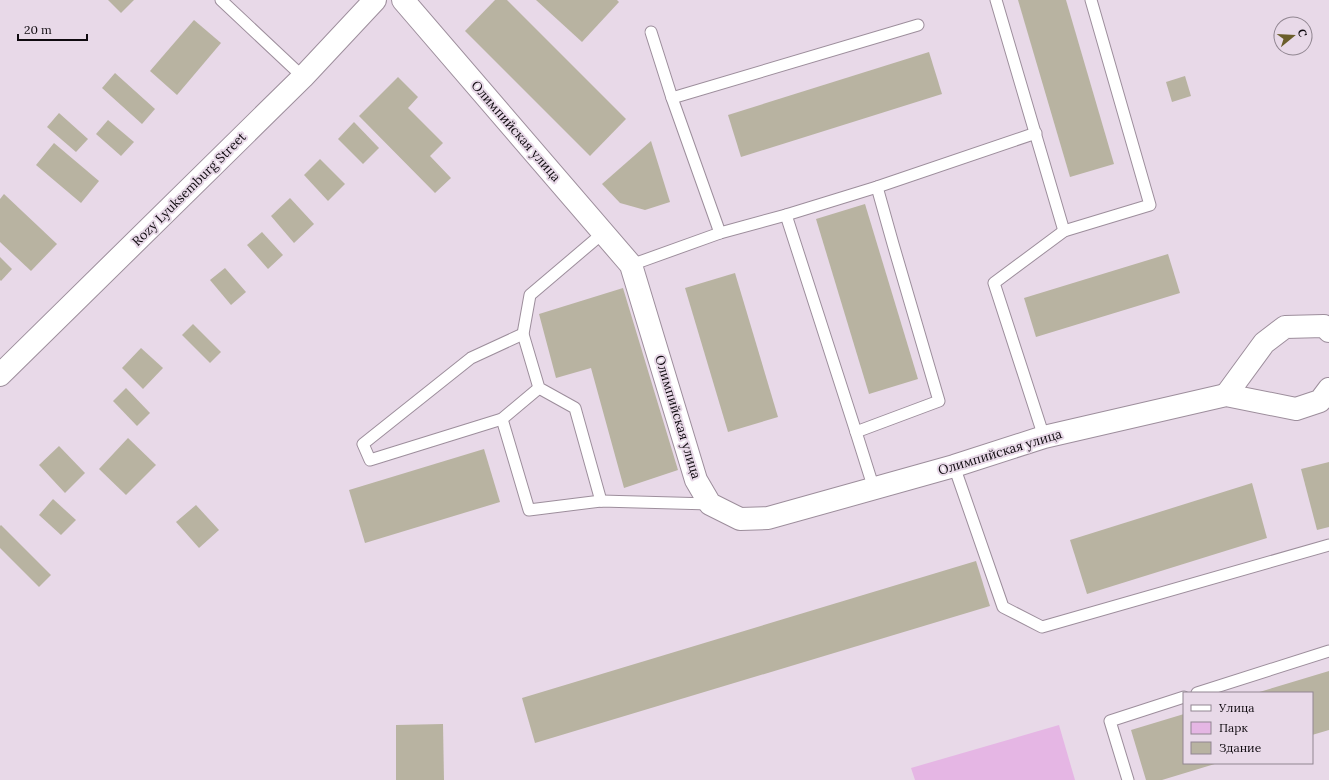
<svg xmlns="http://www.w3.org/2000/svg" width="1329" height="780" font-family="Lora,serif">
<rect width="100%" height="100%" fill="#e8d9e8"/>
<!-- green -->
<path fill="#e5b6e4" d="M1059,725L1075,780H915L911,768Z"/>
<!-- building -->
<g fill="#b8b3a1">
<path d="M108,0H134L121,13Z"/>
<path d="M495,0H507L626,119L590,156L465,31Z"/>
<path d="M536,0H617L619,2L582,42Z"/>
<path d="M1018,0H1066L1114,164L1070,177Z"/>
<path d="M194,20L221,43L177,95L150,71Z"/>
<path d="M929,52L942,94L741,157L728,115Z"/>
<path d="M115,73L155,109L142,124L102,88Z"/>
<path d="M1185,76L1191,96L1172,102L1166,82Z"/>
<path d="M398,77L418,97L408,108L443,143L430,156L451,178L435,193L359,116Z"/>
<path d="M59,113L88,139L76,152L47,127Z"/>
<path d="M108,120L134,142L121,156L96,134Z"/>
<path d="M354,122L379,148L363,164L338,139Z"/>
<path d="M651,141L670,202L645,210L620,203L602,184Z"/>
<path d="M54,143L99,181L81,203L36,165Z"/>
<path d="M320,159L345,184L328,201L304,175Z"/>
<path d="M4,194L57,244L31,271L0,242V199Z"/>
<path d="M290,198L314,224L294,243L271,216Z"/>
<path d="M865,204L918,379L869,394L816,219Z"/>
<path d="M262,232L283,255L268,269L247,245Z"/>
<path d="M1168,254L1180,293L1036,337L1024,298Z"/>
<path d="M0,257L12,269L1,281L0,280Z"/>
<path d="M225,268L246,292L231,305L210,280Z"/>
<path d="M735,273L778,417L728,432L685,288Z"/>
<path d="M623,288L678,470L624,488L591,368L556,378L539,314Z"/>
<path d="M193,324L221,352L210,363L182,335Z"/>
<path d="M141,348L163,368L143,389L122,368Z"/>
<path d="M126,388L150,413L137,426L113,401Z"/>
<path d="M128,438L156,465L126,495L99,469Z"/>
<path d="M59,446L85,473L65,493L39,465Z"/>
<path d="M484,449L500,502L365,543L349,490Z"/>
<path d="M1329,462V527L1317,530L1301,469Z"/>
<path d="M1252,483L1267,538L1087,594L1070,540Z"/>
<path d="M53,499L76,520L61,535L39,515Z"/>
<path d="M196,505L219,530L199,548L176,522Z"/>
<path d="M1,525L51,575L39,587L0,548V526Z"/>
<path d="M976,561L990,606L535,743L522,698Z"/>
<path d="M1329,671V730L1312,735V693H1256Z"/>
<path d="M1184,714V763H1218L1162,780H1146L1131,730Z"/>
<path d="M443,724L444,780H396V725Z"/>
</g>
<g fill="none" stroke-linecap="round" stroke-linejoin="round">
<!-- lane casing -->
<g stroke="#9d8e9c" stroke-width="13">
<g id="lane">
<path d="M221,0L303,77"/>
<path d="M996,0L1064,231"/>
<path d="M651,32L672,98L720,233"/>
<path d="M672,98L918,25"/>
<path d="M786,215L856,432L939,401L893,244L877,187"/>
<path d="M631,265L720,233L786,215L877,187L1036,133"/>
<path d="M523,334L471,358L363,444L370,460L502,419L539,388"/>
<path d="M502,419L529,510L601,501L710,504"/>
<path d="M856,432L874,489"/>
<path d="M1044,437L994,283L1064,231L1150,205L1091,0"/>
<path d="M954,466L1003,607L1042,627L1329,545"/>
<path d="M601,501L575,408L539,388L523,334L530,295L603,233"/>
<path d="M1197,693L1329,651"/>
<path d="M1128,780L1110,721L1184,697"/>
</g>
</g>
<!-- street casing -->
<g stroke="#9d8e9c" stroke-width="24">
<g id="street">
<path d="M403,0L631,265L696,480L710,504L740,519L768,518L954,466L1044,437L1226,395L1296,409L1320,401L1329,389"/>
<path d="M1226,395L1264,343L1285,327L1324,326L1329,331"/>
</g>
</g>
<!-- secondary casing -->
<g stroke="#9d8e9c" stroke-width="24">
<path id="secondary" d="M0,375L303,77L375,0"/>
</g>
<!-- lane -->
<use href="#lane" stroke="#fff" stroke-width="11"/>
<!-- street -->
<use href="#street" stroke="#fff" stroke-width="22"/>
<!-- secondary -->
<use href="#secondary" stroke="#fff" stroke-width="22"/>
</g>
<g text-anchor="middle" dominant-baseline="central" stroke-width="4" stroke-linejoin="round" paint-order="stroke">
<!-- street labels -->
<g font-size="13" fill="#0f0a0f" stroke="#e8d9e8">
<text transform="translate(516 131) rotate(49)">Олимпийская улица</text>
<text transform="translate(189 189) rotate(-45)">Rozy Lyuksemburg Street</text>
<text transform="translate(678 417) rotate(73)">Олимпийская улица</text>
<text transform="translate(1000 452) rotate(-17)">Олимпийская улица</text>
</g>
</g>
<!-- legend -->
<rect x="1183" y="692" width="130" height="72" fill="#e8d9e8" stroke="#918691"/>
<rect x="1191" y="705" width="20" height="6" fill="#ffffff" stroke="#918691"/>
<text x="1219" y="712" font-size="12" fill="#0f0a0f">Улица</text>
<rect x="1191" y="722" width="20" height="12" fill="#e5b6e4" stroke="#918691"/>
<text x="1219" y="732" font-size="12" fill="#0f0a0f">Парк</text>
<rect x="1191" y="742" width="20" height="12" fill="#b8b3a1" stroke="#918691"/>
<text x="1219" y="752" font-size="12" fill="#0f0a0f">Здание</text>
<!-- north arrow -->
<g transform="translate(1293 36) rotate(72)"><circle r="19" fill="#e8d9e8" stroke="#918691"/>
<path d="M0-3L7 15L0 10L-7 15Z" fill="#6b5e2b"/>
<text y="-6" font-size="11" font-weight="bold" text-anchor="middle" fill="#0f0a0f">С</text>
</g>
<!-- scale -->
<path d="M18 34v6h69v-6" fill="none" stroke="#0f0a0f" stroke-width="2"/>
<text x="24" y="34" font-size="12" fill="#0f0a0f" stroke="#e8d9e8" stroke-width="3" paint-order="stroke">20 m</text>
</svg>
